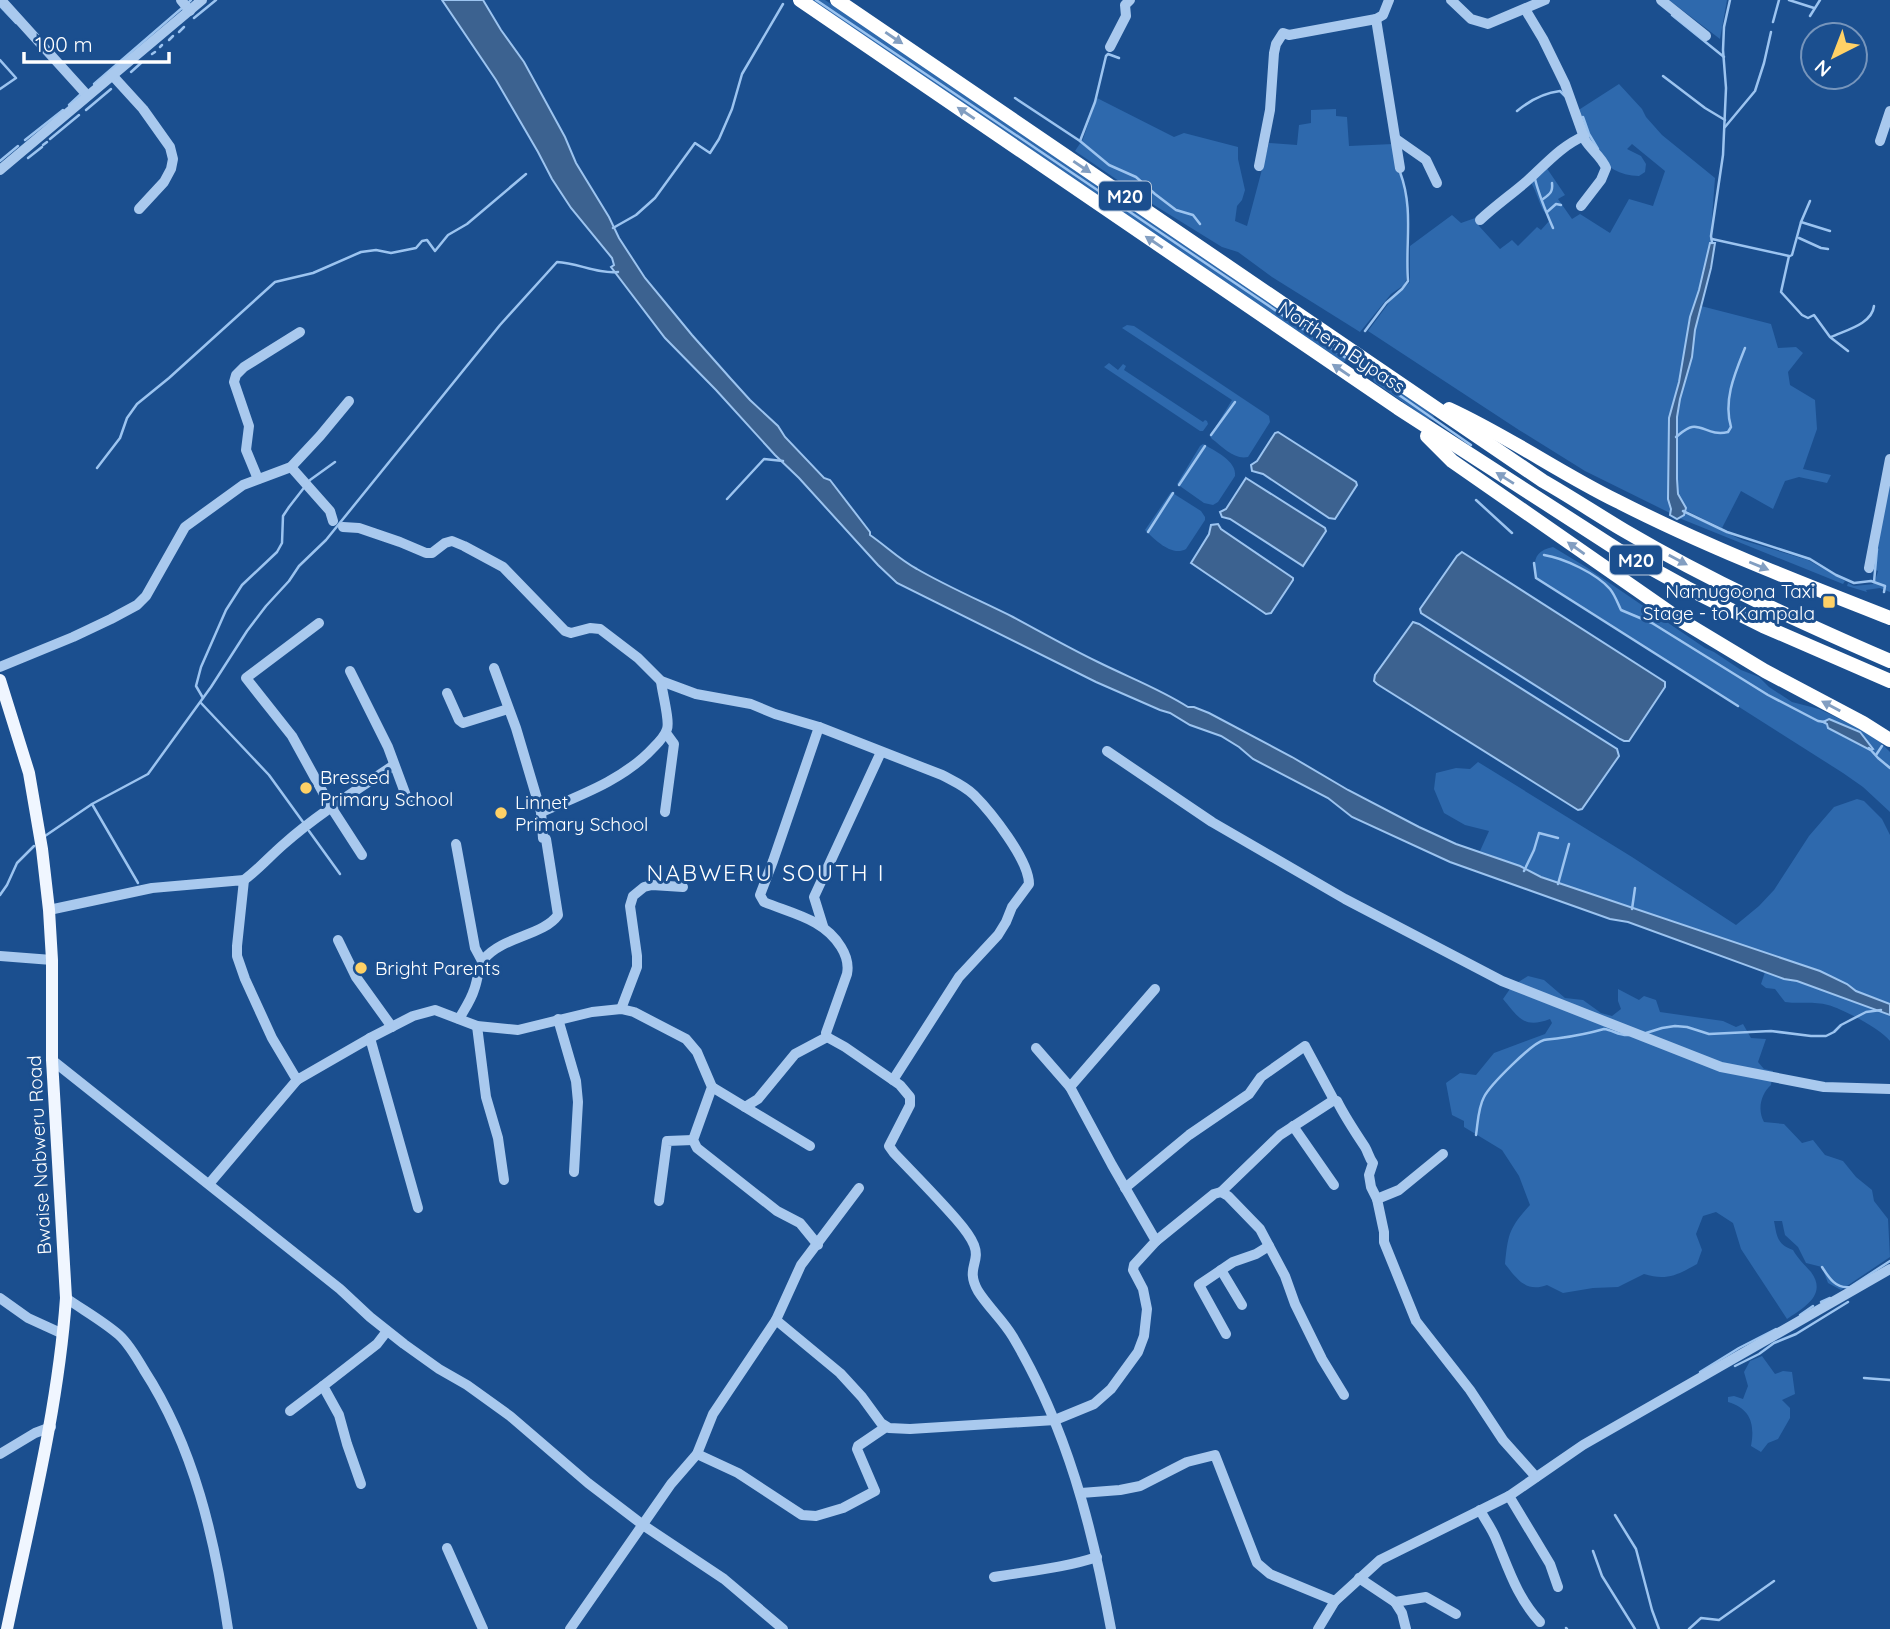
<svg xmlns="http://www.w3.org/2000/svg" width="1890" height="1629" font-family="Quicksand,sans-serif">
<rect width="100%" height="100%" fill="#1b4f8f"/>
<!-- green -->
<g fill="#2e69ad" fill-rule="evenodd">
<path d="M808,0H825L1345,353L1347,356L1346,361L1341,363Z"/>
<path d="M1669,0H1727L1720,39Z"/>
<path d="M1619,84L1642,109L1646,117L1662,135L1715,178L1710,243L1699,290L1690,317L1679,382L1669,418L1668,474L1670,513L1585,471L1519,430L1368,331L1391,300L1410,282V246L1452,215L1461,223L1478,217L1479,226L1500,249L1512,240L1518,246L1537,227L1541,230L1550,220C1548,216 1545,213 1543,210C1538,200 1536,190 1530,181L1546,167L1565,195L1558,199L1572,219L1580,214L1610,233L1629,199L1653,206L1665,171L1632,144L1627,149L1641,156L1646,164L1645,172L1639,176C1599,175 1589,142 1577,111Z"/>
<path d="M1097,98L1174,137L1184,133L1238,147V159L1245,190L1242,200L1237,206L1235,221L1247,226L1269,143L1297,145L1299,125L1311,123V110L1336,109V116L1347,117L1349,146L1393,144L1407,204L1406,280L1404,285L1391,294L1360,332L1272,277L1238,252L1222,247L1154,205L1075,151L1083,139Z"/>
<path d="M1701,306L1771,324L1778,348L1796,347L1803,353L1788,372L1790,385L1815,400L1817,429L1803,469L1831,475L1827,483L1799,477L1785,481L1773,509L1741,491L1722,528L1685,510L1686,508L1678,494L1677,479V417L1680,399L1692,357L1695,330Z"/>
<path d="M1127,325L1134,326L1269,416L1270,422L1248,457C1234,460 1223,447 1212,439L1210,436L1232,400L1122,328Z"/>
<path d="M1109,363L1118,370L1123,364L1126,366L1124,370L1203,422L1205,420L1207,421L1208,424L1203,431H1200L1104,367Z"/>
<path d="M1375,376H1378L1428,411L1434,416L1432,420L1426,418L1374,382L1373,379Z"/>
<path d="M1203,444C1215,451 1237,461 1235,476L1218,502L1213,505L1204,503L1177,484L1200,446Z"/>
<path d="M1890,470V592L1880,588L1866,590L1867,592L1847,586L1848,583L1854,586L1874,584L1878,571L1871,568Z"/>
<path d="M1171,492L1201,511L1205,517V520L1186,549C1172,557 1155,540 1145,530Z"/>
<path d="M1684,513L1742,540L1808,560L1845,581L1843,584L1679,518Z"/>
<path d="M1553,547L1586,567L1705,648L1714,652L1741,670L1759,677L1769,687L1792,702L1819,709L1873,735L1890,752V812L1863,787L1843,773L1536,578C1533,561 1534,551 1553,547ZM1829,719L1860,732L1872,750L1853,740L1847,739L1824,722Z"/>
<path d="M1478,762L1632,857L1736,925L1759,906L1774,890L1809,836L1834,807L1857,799L1864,801L1882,819L1890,835V1004L1856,991L1847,984L1787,961L1541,877L1520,866L1480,851L1489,831L1465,825L1444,813L1434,789L1436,773L1456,768L1470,769Z"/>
<path d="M1765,972L1784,979L1797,981L1890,1015V1041C1881,1029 1843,1009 1828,1005C1814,1001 1799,1004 1785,1002L1775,989L1766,988L1761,984Z"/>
<path d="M1528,976L1544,980L1565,998L1583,1000L1601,1013L1612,1016L1621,1009L1618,1001V989L1639,1000L1644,996L1656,1000L1660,1012L1723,1021L1736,1027L1743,1024L1751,1038L1766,1039L1758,1062L1764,1069L1773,1071L1771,1085C1761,1094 1757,1109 1764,1122L1784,1124L1802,1143L1813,1140L1825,1155L1843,1161L1856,1177L1872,1190L1874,1201L1888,1219L1890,1257L1841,1290L1828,1283L1822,1267L1806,1263L1798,1247L1785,1235L1782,1221H1774C1777,1237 1777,1244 1793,1250C1798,1259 1804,1264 1811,1272C1828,1295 1803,1308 1787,1319L1741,1249L1733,1223L1716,1212L1703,1216L1696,1234L1702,1250L1697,1264C1678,1275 1666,1281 1644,1274L1618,1287L1593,1288L1563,1293L1547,1285C1526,1293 1517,1279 1505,1264C1508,1234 1509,1228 1530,1205L1519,1176L1502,1150L1464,1127V1121L1452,1115L1446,1083L1460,1073L1476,1075L1494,1053L1545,1034L1552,1023L1550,1019C1524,1029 1519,1018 1503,999L1512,986Z"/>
<path d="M1762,1356L1775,1374L1783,1371L1792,1372L1795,1394L1782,1400L1790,1408V1418L1778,1439L1768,1443L1761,1452L1751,1446C1755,1424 1751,1409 1728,1402V1397L1734,1396L1743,1399L1748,1386L1744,1372L1750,1361Z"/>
</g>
<!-- water -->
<g fill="#3c6290" stroke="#9cc4f0" stroke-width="2">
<path d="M442,0H483L501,30L524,62L565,137L576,163L609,217L619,238L645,278L692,335L731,379L750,400L778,426L785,437L824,478L830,480L870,532V535C886,546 900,560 917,569C948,587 981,601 1013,617C1041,632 1069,648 1098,662C1128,677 1160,689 1188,707H1194L1209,713L1292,757L1348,790L1419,827L1456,844L1520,866L1541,877L1820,971L1847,984L1856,991L1890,1004V1015L1797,981L1784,979L1628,922L1610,919L1450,862L1352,817L1328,798L1253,759L1239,747L1221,736L1190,725L1170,713L1160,710L1096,682L897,583L878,565L799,478L775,455L716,390L665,338L611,267L614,265L612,258L571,208L552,179L538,152L496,80Z"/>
<path d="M1710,243H1715L1711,268L1695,330L1692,357L1680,399L1677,417V479L1678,494L1686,508L1684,515L1677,519L1670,515L1671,509L1668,499L1669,418L1679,382L1690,317L1699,290Z"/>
<path d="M1278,432L1356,482L1357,485L1335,519L1329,518L1263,474L1252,471L1251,465L1257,461L1275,433Z"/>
<path d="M1246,478L1325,528L1326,531L1303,566L1230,519L1222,517L1220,512L1226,509Z"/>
<path d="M1218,524L1221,529L1293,578V580L1271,613L1266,614L1191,563L1209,534L1211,525Z"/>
<path d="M1462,552L1665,682V687L1629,741H1624L1620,739L1421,613L1420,609L1457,556Z"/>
<path d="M1413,622L1419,624L1617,749L1619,756L1582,809L1578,810L1377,684L1374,681L1375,675Z"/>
<path d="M1829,719L1860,732L1873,749L1870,750L1828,728L1827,724L1823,722Z"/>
</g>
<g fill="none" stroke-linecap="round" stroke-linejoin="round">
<!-- stream -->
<g stroke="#9cc4f0" stroke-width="2.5">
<path d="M816,0L1346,358"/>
<path d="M1789,0L1814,8"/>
<path d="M189,2L191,0"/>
<path d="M0,6L16,23"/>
<path d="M1672,15L1724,57"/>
<path d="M1810,16L1820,0"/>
<path d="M194,18L216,0"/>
<path d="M1773,22L1779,0"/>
<path d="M179,32L184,27"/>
<path d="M169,40L173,36"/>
<path d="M160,47L162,45"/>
<path d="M152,54L155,52"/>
<path d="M0,60L16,78L0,89"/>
<path d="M131,72L141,63"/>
<path d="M1663,76L1705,108L1725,120"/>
<path d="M94,84L182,8"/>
<path d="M1015,98L1080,141L1109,165L1136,177L1155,194L1176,210L1193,215L1200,224"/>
<path d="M69,105L82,93"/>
<path d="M86,110L111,89"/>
<path d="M1517,111C1529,101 1543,93 1560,91L1565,96"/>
<path d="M1583,117L1589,134L1598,149"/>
<path d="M1725,127L1755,91L1764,63L1771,32"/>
<path d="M50,139L79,115"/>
<path d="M25,140L63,110"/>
<path d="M1080,141L1095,102L1106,56L1108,54L1119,58"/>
<path d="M43,145L47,142"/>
<path d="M28,158L42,147"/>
<path d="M0,161L18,146"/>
<path d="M1535,179C1539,195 1546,212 1553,228"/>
<path d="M1543,199C1550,194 1553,192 1552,183"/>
<path d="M1547,212L1556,204L1561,205"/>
<path d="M1801,222L1830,231"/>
<path d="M613,228L636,215L655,198L695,143L710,153L719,139L732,109L742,74L783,4"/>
<path d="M1799,238L1821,248L1828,249"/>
<path d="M1712,239L1789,256L1781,292L1802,315L1808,318L1814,315L1830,337L1848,351"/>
<path d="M1712,243L1711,236L1723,155L1726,88L1723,50L1724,27L1730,0"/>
<path d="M1790,256L1792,255L1801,222L1810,201"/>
<path d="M1365,331L1386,303L1402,289L1408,281C1405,242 1414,210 1400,172"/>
<path d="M1831,337C1846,330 1872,324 1874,306"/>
<path d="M1376,379L1471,445"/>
<path d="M1211,435L1235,402"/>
<path d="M1676,437C1680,434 1686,428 1692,427C1703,425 1710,436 1728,432L1731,427C1723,400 1735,373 1745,348"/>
<path d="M97,468L120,438L127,418L137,404L169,378L275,282L313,273L361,252L376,250L391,253L416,248L422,241L427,240L435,251L448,235L467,224L526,174"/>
<path d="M1179,485L1205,446"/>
<path d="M727,499L764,459L783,461"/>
<path d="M1476,500L1512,533"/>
<path d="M1683,511L1727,532L1810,559L1836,575L1854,583L1871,581L1885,586L1884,592"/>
<path d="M1148,532L1173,493"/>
<path d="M1544,555C1564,558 1597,574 1610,589C1615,595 1618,604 1621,610L1652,623L1768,695L1818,721L1825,722"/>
<path d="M1534,563L1536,578L1738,706"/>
<path d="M1874,582L1877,549"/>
<path d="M203,698L196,686L201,667L226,610L242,585L277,552L282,543L283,516L289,507L310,480L335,462"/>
<path d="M201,703L269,775L303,822"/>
<path d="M1869,748L1878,758L1890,768"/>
<path d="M1876,755L1882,746"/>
<path d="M92,804L138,883"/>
<path d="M309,831L340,874"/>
<path d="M45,836L92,804L148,774L211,687L247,631L266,606L289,581L299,566L326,540L500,325L557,262C578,263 597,274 618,272"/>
<path d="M1524,871L1534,850L1539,833L1558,838"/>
<path d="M1558,884L1569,844"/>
<path d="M0,895L7,885L17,863L34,846"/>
<path d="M1632,909L1635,888"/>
<path d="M1646,1033L1662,1028L1675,1026L1687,1027L1709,1034L1771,1031L1811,1036H1826L1834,1032L1841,1025L1866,1012L1881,1010"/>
<path d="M1476,1135C1478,1122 1478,1108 1484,1097C1490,1085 1532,1043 1544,1040C1549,1039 1555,1039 1560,1038C1575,1036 1590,1033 1604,1029C1613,1030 1619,1036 1629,1035"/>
<path d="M1822,1267C1829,1278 1836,1289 1850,1287L1890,1261"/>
<path d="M1821,1302L1830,1298"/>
<path d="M1800,1315L1813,1306"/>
<path d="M1735,1366L1759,1354L1774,1343L1796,1334L1848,1302"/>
<path d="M1700,1372L1739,1348L1776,1329"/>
<path d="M1864,1378L1890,1380"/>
<path d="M1615,1515L1636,1549L1652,1610L1659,1629"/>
<path d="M1593,1551L1602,1576L1635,1629"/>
<path d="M1566,1628L1567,1629"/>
<path d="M1689,1629L1701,1618L1719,1620L1774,1581"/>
</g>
<!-- minor -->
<g stroke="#a9c9ee" stroke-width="10">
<path d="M1,0L87,95"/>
<path d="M181,0L190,11"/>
<path d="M1451,0L1471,19L1488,24L1545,0"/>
<path d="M1661,0L1706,36"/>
<path d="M1525,9L1543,39L1565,84L1585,140C1591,150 1602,157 1606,168L1601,180L1581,206"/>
<path d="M1376,19L1400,168"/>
<path d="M1110,47L1126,16L1125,5L1130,0"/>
<path d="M112,75L143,109L170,147L173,159L171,169L164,182L139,209"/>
<path d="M1396,139L1426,160L1437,183"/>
<path d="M1880,141L1890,111"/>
<path d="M1259,166L1270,110L1274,53L1276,44L1283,33L1289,35L1376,19L1383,15L1389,0"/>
<path d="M0,170L202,0"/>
<path d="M1480,220C1495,206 1512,194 1527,181C1546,164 1561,146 1584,136"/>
<path d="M291,467L330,511L333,521"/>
<path d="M258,479L246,450L249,426L234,382L236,375L244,367L300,332"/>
<path d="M343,527L359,528L400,542L426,553H432L445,543L452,541L464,546L503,567L565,631L571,633L590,628L600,629L638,658L661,681L696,694L751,704L775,714L819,727L942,775C953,781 965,786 974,795C991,812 1029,860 1029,884L1012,907L1006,922L998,935L959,977L893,1080"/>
<path d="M1869,568L1890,459"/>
<path d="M319,623L246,678L292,736L331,807L362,855"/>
<path d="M0,667L73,637L111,619L137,605L146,596L185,527L243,485L291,467L320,436L349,401"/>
<path d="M350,671L388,747L408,801"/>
<path d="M447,693L459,720L463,723L508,709"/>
<path d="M819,727L773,861L760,895L764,902C793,914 824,919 841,947C846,955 849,964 847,974L826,1033L827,1037"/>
<path d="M1107,751L1212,822L1345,899L1502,981L1721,1067L1824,1087L1890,1089"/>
<path d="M541,812C581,795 625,779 654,747C659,742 665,736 667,729C670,721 662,692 661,681"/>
<path d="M665,812L674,744L666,733"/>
<path d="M456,844L475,948L482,961"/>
<path d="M244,880C259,869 270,856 284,844C318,814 357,790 394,765"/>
<path d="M49,910L152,888L244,880L237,946V956L245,979L272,1038L297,1080L370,1038L413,1016L435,1010L477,1026L518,1030L592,1012L621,1009L634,1012L686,1039L697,1052L712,1087L693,1140L697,1148L777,1211L800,1223L818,1245"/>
<path d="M823,926L814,897L881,752"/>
<path d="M338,940L356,977L392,1027"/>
<path d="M0,956L52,960"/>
<path d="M621,1009L637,967V956L630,906L633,896L644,887L652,885L683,887"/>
<path d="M459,1019C464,1010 471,1000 474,990C478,980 478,967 484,959C503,936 543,936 558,915L546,839L543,838L541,812L516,728L494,668"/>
<path d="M558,1019L576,1081L578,1102L574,1172"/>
<path d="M477,1026L486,1097L498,1138L504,1180"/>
<path d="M827,1037L845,1047L900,1085L910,1097V1105L889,1146L894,1153C915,1175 936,1196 956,1219C963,1227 970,1235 974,1245C981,1263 965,1268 978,1291C988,1307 1003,1320 1013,1337C1067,1428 1092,1526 1111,1629"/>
<path d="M370,1038L418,1208"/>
<path d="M52,1060L340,1289L370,1317L404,1344L439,1369L467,1385L510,1416L588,1483L643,1525L724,1579L783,1629"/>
<path d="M712,1087L745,1107L758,1099L795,1054L827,1037"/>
<path d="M1070,1087L1155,989"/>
<path d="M745,1107L810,1146"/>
<path d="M1293,1126L1334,1185"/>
<path d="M209,1184L297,1080"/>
<path d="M1125,1188L1189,1135L1249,1094L1261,1077L1305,1046L1334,1100L1337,1101C1345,1117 1355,1132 1365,1147C1368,1152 1369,1158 1373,1163L1369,1175L1371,1187L1377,1199L1384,1232V1242L1416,1321L1470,1390L1503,1440L1536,1477"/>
<path d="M1221,1192L1280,1135L1334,1100"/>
<path d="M1377,1199L1399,1190L1443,1154"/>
<path d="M659,1201L667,1141L693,1140"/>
<path d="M1156,1241L1214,1194L1221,1192L1228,1196L1260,1229L1285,1276L1295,1304L1322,1359L1344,1395"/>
<path d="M1221,1270L1242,1305"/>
<path d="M0,1298L28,1318L63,1334"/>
<path d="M66,1298C83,1310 103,1321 119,1335C129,1344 137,1358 144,1370C194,1447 215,1539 228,1629"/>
<path d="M776,1320L801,1265L859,1188"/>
<path d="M1226,1334L1199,1285L1233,1262L1256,1254L1269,1246"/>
<path d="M290,1411L323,1386"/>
<path d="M0,1454L35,1433L51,1427"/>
<path d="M697,1454L738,1473L802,1515L816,1516L843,1508L875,1491L857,1449L858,1446L886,1427"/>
<path d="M361,1484L347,1444L339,1415L323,1386L377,1344L387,1331"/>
<path d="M1081,1493L1120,1490L1140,1486L1187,1462L1215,1455L1257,1563L1270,1574L1335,1601"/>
<path d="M1509,1496L1550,1564L1558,1587"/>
<path d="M1480,1510C1485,1520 1492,1529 1496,1539C1509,1570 1517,1597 1540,1622"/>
<path d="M447,1548L483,1629"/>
<path d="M994,1577C1029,1571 1064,1568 1097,1557"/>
<path d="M1359,1578L1395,1602L1426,1597L1456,1614"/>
<path d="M1395,1602L1402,1613L1406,1629"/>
<path d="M570,1629L671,1484L697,1454L713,1414L776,1320L840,1373L862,1397L881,1423L889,1428L910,1429L1055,1420L1094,1404L1111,1389L1138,1352L1144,1336L1147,1309L1143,1289L1133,1270L1134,1265L1156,1241L1112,1165L1070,1087L1036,1048"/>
<path d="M1318,1629L1335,1601L1380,1560L1509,1496L1583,1445L1890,1269"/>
</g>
<!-- major -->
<path stroke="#f0f6ff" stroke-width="12" d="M0,680L29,773L42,849L49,910L52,960V1060L66,1298C58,1410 30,1519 7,1629"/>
<!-- highway -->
<g stroke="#fff" stroke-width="14">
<path d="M800,0L1398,408L1618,550L1687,588L1763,626L1890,681"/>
<path d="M837,0L1543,481C1571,497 1598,515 1625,531C1710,581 1800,622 1890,661"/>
<path d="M1449,409C1508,436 1560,473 1617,501C1705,546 1798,582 1890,618"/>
<path d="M1427,436L1452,461L1682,621L1765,671L1863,723L1890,740"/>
</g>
</g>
<!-- one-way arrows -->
<defs><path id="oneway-solid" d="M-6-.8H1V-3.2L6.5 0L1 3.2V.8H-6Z" transform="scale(1.75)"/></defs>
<g fill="#829ec1">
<use href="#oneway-solid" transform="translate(894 38) rotate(34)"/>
<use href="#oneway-solid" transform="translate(966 113) rotate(-146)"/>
<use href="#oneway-solid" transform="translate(1082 167) rotate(34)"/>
<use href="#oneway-solid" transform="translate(1154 242) rotate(-146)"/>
<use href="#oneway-solid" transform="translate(1341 370) rotate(-146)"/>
<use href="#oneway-solid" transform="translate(1505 478) rotate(-148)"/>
<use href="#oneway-solid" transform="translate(1576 548) rotate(-145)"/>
<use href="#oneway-solid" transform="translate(1678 560) rotate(28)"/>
<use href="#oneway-solid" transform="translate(1759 566) rotate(22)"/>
<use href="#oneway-solid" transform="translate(1831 706) rotate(-152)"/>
</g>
<!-- markers -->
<g fill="#ffd166" stroke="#1b4f8f" stroke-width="2.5">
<rect x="1822" y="595" width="14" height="14" rx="3.5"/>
<circle cx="306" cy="788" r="7"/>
<circle cx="501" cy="813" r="7"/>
<circle cx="361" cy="968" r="7"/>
</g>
<g text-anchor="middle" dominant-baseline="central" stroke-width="6" stroke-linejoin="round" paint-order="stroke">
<!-- shield labels -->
<g fill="#1b4f8f" stroke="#bbcadd" stroke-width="2">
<rect x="1099" y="181.5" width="52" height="29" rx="5"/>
<rect x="1610" y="545.5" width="52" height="29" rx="5"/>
</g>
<g font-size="18" font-weight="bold" fill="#fff">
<text x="1125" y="196">M20</text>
<text x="1636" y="560">M20</text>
</g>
<!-- street labels -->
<g font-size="19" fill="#fff" stroke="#1b4f8f">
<text transform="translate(1342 347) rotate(34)">Northern Bypass</text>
<text transform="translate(39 1155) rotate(-93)">Bwaise Nabweru Road</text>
</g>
<!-- poi labels -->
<g font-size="19" fill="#fff" stroke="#1b4f8f" text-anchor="start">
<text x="1815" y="591" text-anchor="end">Namugoona Taxi<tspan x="1815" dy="22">Stage - to Kampala</tspan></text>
<text x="320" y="777">Bressed<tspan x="320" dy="22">Primary School</tspan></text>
<text x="515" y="802">Linnet<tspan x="515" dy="22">Primary School</tspan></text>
<text x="375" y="968">Bright Parents</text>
</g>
<!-- quarter labels -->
<g font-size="23" letter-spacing="2" fill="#fff" stroke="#1b4f8f">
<text x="766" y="872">NABWERU SOUTH I</text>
</g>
</g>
<!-- north arrow -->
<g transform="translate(1834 56) rotate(222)"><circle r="33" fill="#1b4f8f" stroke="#7695bc" stroke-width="2"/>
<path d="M0-5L12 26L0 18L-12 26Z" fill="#ffd166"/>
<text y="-10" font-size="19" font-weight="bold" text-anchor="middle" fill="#ffffff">N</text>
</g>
<!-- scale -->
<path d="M24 52v10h145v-10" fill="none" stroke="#ffffff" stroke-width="3.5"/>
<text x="35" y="52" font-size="21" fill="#ffffff" stroke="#1b4f8f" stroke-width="5" paint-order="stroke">100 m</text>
</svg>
